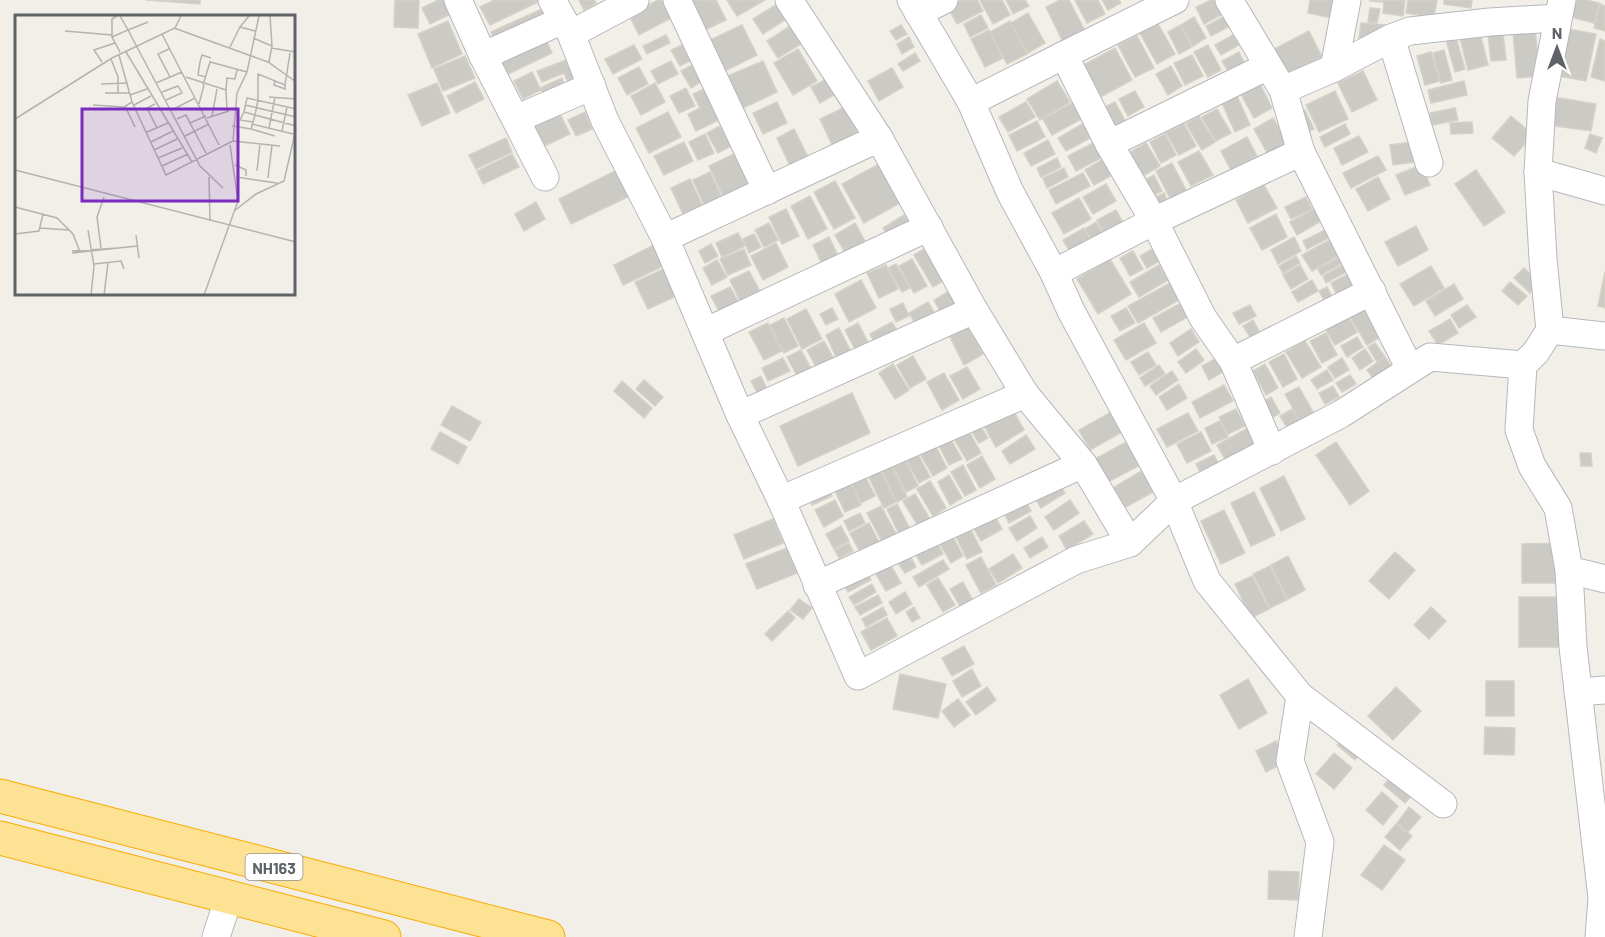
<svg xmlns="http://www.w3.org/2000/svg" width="1605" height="937" font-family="Barlow,sans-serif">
<rect width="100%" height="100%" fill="#f1efe8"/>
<!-- building -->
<g fill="#cccac5" stroke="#d6d1c6" stroke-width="1.5">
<path d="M146,0H200V4Z"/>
<path d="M395,0H419L418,28L394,27Z"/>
<path d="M438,0H447L453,13L430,24L422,8Z"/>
<path d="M494,0H542L490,25L480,7Z"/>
<path d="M579,0H594L596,3L584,10Z"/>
<path d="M658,0H661L671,18L639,35L629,15Z"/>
<path d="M691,0H716L726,20L705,30Z"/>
<path d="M727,0H765L737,16Z"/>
<path d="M962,0H977L983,11L957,24L948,7Z"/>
<path d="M980,0H1002L1010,15L993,24Z"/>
<path d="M1006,0H1025L1029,6L1013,14Z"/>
<path d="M1060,0H1069L1086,33L1064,44L1046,7Z"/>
<path d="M1075,0H1098L1105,14L1087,23Z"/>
<path d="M1102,0H1119L1121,3L1108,10Z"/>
<path d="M1211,0H1218L1225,13L1204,24L1196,7Z"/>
<path d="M1310,0H1341L1337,19L1308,13Z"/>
<path d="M1405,0L1403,16L1383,13L1384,2L1369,1Z"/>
<path d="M1408,0H1437L1434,17L1406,13Z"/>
<path d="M1444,0H1472L1471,8L1444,4Z"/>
<path d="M1575,0H1586L1599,3L1594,23L1571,17Z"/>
<path d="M779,3L788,18L763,34L753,19Z"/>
<path d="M1600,4L1605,6V31L1594,28Z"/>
<path d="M1370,8L1380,9L1377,23L1368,22Z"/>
<path d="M542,9L548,23L497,46L491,32Z"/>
<path d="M1028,13L1045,43L1028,53L1011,23Z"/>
<path d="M981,15L988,28L970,37L964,24Z"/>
<path d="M1227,15L1232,25L1211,36L1206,26Z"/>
<path d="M1194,17L1206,38L1193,46L1181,25Z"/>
<path d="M448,21L462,54L432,68L418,34Z"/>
<path d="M1010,21L1027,54L1007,64L990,32Z"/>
<path d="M1361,23L1385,25L1383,40L1359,38Z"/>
<path d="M1158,24L1175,54L1157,64L1140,33Z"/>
<path d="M742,25L757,55L725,71L710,40Z"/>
<path d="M901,25L907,34L896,40L890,31Z"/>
<path d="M1180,25L1192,47L1179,54L1168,32Z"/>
<path d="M790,26L801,44L778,58L767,41Z"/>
<path d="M1535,29L1540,76L1517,78L1513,32Z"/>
<path d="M1568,29L1596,34L1586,81L1558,76Z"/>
<path d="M989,30L1003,58L985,67L971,39Z"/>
<path d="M1309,31L1322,57L1287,75L1274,49Z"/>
<path d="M1480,33L1488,65L1468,70L1460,38Z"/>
<path d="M1503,33L1506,60L1491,61L1488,34Z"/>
<path d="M666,35L670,43L647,54L643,46Z"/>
<path d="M1233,35L1239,45L1221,55L1215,45Z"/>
<path d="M1137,36L1154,68L1135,77L1118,45Z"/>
<path d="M909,37L914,47L902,54L897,44Z"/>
<path d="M1456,38L1465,69L1455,72L1446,40Z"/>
<path d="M1600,39L1605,41V81L1591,77Z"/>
<path d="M546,40L552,53L504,76L498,64Z"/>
<path d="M634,45L642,59L613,74L605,59Z"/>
<path d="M682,45L690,61L680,66L671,50Z"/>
<path d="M1208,45L1221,70L1208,77L1194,52Z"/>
<path d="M1115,48L1132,80L1095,100L1078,68Z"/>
<path d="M798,49L817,81L793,95L774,63Z"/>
<path d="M1444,50L1452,80L1441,83L1433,53Z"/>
<path d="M1239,52L1245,64L1229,73L1222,61Z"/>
<path d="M1431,52L1440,81L1425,85L1417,56Z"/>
<path d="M915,53L920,61L903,71L898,64Z"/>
<path d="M1192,55L1203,76L1185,85L1174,63Z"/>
<path d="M465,56L475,78L443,91L434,69Z"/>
<path d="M572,58L583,85L571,90L564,73L542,82L537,71Z"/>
<path d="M671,61L678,74L658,84L651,71Z"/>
<path d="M763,61L777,92L743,108L728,76Z"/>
<path d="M692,65L701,82L691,88L681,71Z"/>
<path d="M1171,66L1182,86L1168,95L1156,74Z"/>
<path d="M639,67L648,84L627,95L618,78Z"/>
<path d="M892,68L903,87L879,101L868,81Z"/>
<path d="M1363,71L1377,100L1352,112L1338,83Z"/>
<path d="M532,72L541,90L523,99L514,81Z"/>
<path d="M562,78L568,93L546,102L540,88Z"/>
<path d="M825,80L834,95L820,103L811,87Z"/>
<path d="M1057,81L1070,102L1040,120L1027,99Z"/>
<path d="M1464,81L1467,95L1431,103L1428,90Z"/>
<path d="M475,82L484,99L456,113L447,96Z"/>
<path d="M437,83L450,113L422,126L408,95Z"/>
<path d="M655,83L665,102L641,115L631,96Z"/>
<path d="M1260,84L1272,108L1254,118L1241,94Z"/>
<path d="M686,88L695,106L679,113L670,96Z"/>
<path d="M706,88L721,119L696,131L688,114L700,108L693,94Z"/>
<path d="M1135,91L1144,107L1128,116L1119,99Z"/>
<path d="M1335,91L1348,119L1319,132L1306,105Z"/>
<path d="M1237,96L1250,125L1235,132L1222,103Z"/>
<path d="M1554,97L1596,104L1591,131L1549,125Z"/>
<path d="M1076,101L1085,117L1052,135L1043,119Z"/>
<path d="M777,102L787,123L763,134L753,113Z"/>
<path d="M1026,102L1035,117L1008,132L999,117Z"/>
<path d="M1115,102L1129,128L1110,137L1097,111Z"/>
<path d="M845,107L860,139L835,151L820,119Z"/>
<path d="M1455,108L1458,120L1432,125L1430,113Z"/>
<path d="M1217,109L1231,133L1216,141L1202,117Z"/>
<path d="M1305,110L1314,129L1303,134L1294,115Z"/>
<path d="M585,112L592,129L576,136L568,120Z"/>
<path d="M668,112L681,137L649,153L636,128Z"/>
<path d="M560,114L570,134L542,147L532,127Z"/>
<path d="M1199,116L1215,142L1202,150L1186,124Z"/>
<path d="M1511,116L1533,135L1514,156L1492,138Z"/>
<path d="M1273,118L1289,145L1269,156L1254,129Z"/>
<path d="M1037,121L1045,137L1017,151L1009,135Z"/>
<path d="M1086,122L1094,136L1066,151L1058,138Z"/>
<path d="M1472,122L1473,133L1451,134L1450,123Z"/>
<path d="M1184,124L1196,146L1179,155L1166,133Z"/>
<path d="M1345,124L1350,134L1325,147L1320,137Z"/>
<path d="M720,126L731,146L718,153L707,133Z"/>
<path d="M794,129L811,163L793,172L777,138Z"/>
<path d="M705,134L714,153L698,160L689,142Z"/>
<path d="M1165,134L1176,155L1161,163L1150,142Z"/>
<path d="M1590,134L1602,138L1596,153L1585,148Z"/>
<path d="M1359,136L1368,152L1342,165L1334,148Z"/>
<path d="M1247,137L1257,156L1231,170L1221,151Z"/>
<path d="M506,138L512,152L476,169L469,155Z"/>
<path d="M1048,140L1055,154L1031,166L1024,153Z"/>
<path d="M1097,141L1105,156L1076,171L1068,156Z"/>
<path d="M1419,141L1422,161L1393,165L1390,145Z"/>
<path d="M684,142L693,161L664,175L654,156Z"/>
<path d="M1146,143L1160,166L1141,177L1127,154Z"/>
<path d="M1199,151L1213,175L1191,186L1178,162Z"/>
<path d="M512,154L519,167L483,184L477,171Z"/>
<path d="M734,154L750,188L725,200L709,166Z"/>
<path d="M1378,156L1386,170L1351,188L1343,173Z"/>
<path d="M1107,157L1116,173L1094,185L1085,170Z"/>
<path d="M1057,158L1061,167L1041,177L1037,168Z"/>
<path d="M1172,163L1188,194L1172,202L1156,171Z"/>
<path d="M879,164L900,203L864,223L842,184Z"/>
<path d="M1421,165L1430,185L1405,195L1396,175Z"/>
<path d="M1064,168L1068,177L1047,188L1043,178Z"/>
<path d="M619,169L632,195L571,224L559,199Z"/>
<path d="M1476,170L1505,212L1484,226L1455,184Z"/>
<path d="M710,172L722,198L705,207L693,180Z"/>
<path d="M1083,173L1090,186L1056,204L1049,190Z"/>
<path d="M1154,175L1162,191L1148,198L1141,182Z"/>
<path d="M1378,177L1390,199L1368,211L1356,189Z"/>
<path d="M690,179L702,205L683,214L671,188Z"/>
<path d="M835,181L855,218L834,229L814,192Z"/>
<path d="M1106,184L1116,201L1093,214L1083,197Z"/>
<path d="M1264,185L1277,208L1248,223L1236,200Z"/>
<path d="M1164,193L1169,205L1158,209L1153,198Z"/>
<path d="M810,196L827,229L808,239L791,206Z"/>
<path d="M1306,197L1312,209L1291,219L1285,207Z"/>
<path d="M1079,198L1091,219L1064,234L1052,213Z"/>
<path d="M536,202L545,219L524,231L515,214Z"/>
<path d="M786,209L799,236L782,244L769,217Z"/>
<path d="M1314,209L1321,221L1297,235L1290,222Z"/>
<path d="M1116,210L1126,228L1107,238L1097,220Z"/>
<path d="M1276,214L1287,237L1262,250L1250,228Z"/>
<path d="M904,215L913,230L892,243L883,228Z"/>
<path d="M1096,222L1105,237L1094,244L1085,229Z"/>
<path d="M769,223L778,240L764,247L755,230Z"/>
<path d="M855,223L866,243L846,254L835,235Z"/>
<path d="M1416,226L1428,250L1398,266L1385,242Z"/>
<path d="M1084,228L1092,243L1072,255L1063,240Z"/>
<path d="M1329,228L1333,236L1307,249L1303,241Z"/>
<path d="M738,233L745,246L722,257L716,243Z"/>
<path d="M754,234L761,247L749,253L743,239Z"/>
<path d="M829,237L842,264L826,272L813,245Z"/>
<path d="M1294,237L1301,251L1278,264L1271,250Z"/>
<path d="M1335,237L1343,253L1312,271L1302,255Z"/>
<path d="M658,243L668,264L623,285L614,265Z"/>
<path d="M776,243L788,267L763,280L751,256Z"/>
<path d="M711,244L718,256L705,263L699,251Z"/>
<path d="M1157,246L1164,259L1147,268L1140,256Z"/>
<path d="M744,249L751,265L728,275L720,259Z"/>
<path d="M924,249L943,281L933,287L914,255Z"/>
<path d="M1133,251L1143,269L1130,276L1120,258Z"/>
<path d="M1343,255L1346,261L1321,275L1318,269Z"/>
<path d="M1296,256L1300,263L1283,273L1279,266Z"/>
<path d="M912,259L927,286L914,293L899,266Z"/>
<path d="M1110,259L1131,294L1098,314L1077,279Z"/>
<path d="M717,260L727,277L712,285L703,268Z"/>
<path d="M1346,263L1350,270L1326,283L1323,276Z"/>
<path d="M896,264L910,288L902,292L888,268Z"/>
<path d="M886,265L898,289L879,298L867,273Z"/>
<path d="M1159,265L1168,280L1139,297L1130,282Z"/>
<path d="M1300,265L1308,279L1291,289L1283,275Z"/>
<path d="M670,266L683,293L648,309L635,282Z"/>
<path d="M1431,266L1444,288L1414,306L1400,284Z"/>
<path d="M1524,268L1540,283L1530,293L1514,278Z"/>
<path d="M749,271L762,295L742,305L730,280Z"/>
<path d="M1352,272L1360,287L1339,299L1331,283Z"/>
<path d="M1605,272V308L1598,306Z"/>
<path d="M861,280L876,308L849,322L835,294Z"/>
<path d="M1312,280L1318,291L1298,302L1292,292Z"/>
<path d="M1510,282L1527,296L1518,305L1502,291Z"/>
<path d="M1170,283L1179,300L1138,323L1128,306Z"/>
<path d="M1454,284L1463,299L1435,316L1426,301Z"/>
<path d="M730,287L740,305L721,315L711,296Z"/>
<path d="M1327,287L1335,302L1327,306L1319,291Z"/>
<path d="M951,290L959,305L942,315L934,300Z"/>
<path d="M1185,301L1193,314L1161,332L1153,318Z"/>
<path d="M928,302L934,312L915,323L909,313Z"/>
<path d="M903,303L909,316L896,322L890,309Z"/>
<path d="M1250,305L1256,316L1239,324L1233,313Z"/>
<path d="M1370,305L1387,333L1367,345L1350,317Z"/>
<path d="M1467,305L1476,317L1459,328L1451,315Z"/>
<path d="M832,308L838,319L826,325L820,314Z"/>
<path d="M1126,308L1135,323L1120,331L1111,316Z"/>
<path d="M806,309L822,339L802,349L787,319Z"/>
<path d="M1347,315L1357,332L1335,345L1325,328Z"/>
<path d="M784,318L798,346L784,353L770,325Z"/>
<path d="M1450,319L1458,333L1438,345L1429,331Z"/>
<path d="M1253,320L1259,331L1250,337L1243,326Z"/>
<path d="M892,322L900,336L878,348L870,334Z"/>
<path d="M768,323L782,351L764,360L749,332Z"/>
<path d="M858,323L870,346L857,353L845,330Z"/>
<path d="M1144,323L1156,343L1126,360L1114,340Z"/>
<path d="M968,327L983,354L964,365L950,337Z"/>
<path d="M839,328L853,356L839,363L826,335Z"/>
<path d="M1191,329L1199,342L1178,356L1170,343Z"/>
<path d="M1326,333L1337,355L1322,363L1310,341Z"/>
<path d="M1357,337L1363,347L1347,357L1341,346Z"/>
<path d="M824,341L837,365L820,374L807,350Z"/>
<path d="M1305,341L1321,367L1302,378L1286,352Z"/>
<path d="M1375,343L1385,357L1377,362L1368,347Z"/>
<path d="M1196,349L1204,360L1186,373L1178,362Z"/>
<path d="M1365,349L1373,361L1360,370L1352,358Z"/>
<path d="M801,350L814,374L800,381L787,357Z"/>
<path d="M1148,352L1156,365L1139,375L1131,362Z"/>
<path d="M1284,354L1297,379L1283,387L1269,362Z"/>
<path d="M913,356L926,379L910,388L897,365Z"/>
<path d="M1220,356L1228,369L1209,380L1202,366Z"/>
<path d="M1385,357L1391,366L1373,378L1367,370Z"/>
<path d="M783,358L790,371L768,381L762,368Z"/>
<path d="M1342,358L1349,370L1335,378L1328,367Z"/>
<path d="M893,364L909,390L895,399L879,373Z"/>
<path d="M1265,364L1278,388L1266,395L1253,371Z"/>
<path d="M1159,365L1165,374L1145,386L1140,378Z"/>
<path d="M967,367L980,389L963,399L950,376Z"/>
<path d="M1327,370L1333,380L1317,389L1311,380Z"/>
<path d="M1172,371L1178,380L1156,395L1150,386Z"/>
<path d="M944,373L959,400L942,410L927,382Z"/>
<path d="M1350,375L1356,384L1342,392L1336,383Z"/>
<path d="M761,376L768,391L759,396L751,381Z"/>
<path d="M644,380L663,397L655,406L636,389Z"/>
<path d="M622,381L652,408L644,418L614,391Z"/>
<path d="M1179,384L1187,398L1167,410L1159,397Z"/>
<path d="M1224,385L1233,401L1200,418L1192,402Z"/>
<path d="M1333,386L1339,397L1325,404L1319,393Z"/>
<path d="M1299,387L1315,416L1301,423L1285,394Z"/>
<path d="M852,393L870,433L798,466L780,426Z"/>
<path d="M1271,397L1280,413L1268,420L1259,404Z"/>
<path d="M452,406L481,422L470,441L441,425Z"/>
<path d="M1236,409L1245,426L1228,434L1219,417Z"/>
<path d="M1292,409L1301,424L1289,431L1280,416Z"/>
<path d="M1013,410L1024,430L996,447L984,426Z"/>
<path d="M1113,411L1124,431L1090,450L1079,430Z"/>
<path d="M1188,413L1198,431L1167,447L1157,429Z"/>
<path d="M1220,421L1228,437L1212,444L1205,428Z"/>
<path d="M979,424L988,438L979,443L971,430Z"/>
<path d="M966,426L981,453L967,461L952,435Z"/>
<path d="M1248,428L1259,447L1228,464L1217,445Z"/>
<path d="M440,432L467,447L458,464L431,449Z"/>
<path d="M1201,432L1211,451L1187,463L1177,444Z"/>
<path d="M1026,435L1035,449L1010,464L1002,451Z"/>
<path d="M950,438L962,459L949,465L938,444Z"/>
<path d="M1130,440L1142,464L1106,483L1093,460Z"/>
<path d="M1336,442L1369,491L1350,505L1316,455Z"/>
<path d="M934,443L947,468L933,476L919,452Z"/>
<path d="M914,447L930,477L919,483L902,452Z"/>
<path d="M1580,453H1591L1592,466H1581Z"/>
<path d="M902,454L918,486L906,492L890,460Z"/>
<path d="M1214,455L1220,466L1202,476L1196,464Z"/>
<path d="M982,456L995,479L980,488L967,465Z"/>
<path d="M889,461L907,497L897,502L879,466Z"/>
<path d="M963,465L976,490L965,496L951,472Z"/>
<path d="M878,467L896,502L884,508L866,472Z"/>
<path d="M1143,470L1155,491L1122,509L1111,489Z"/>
<path d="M863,472L875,496L861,503L849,479Z"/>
<path d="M949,475L962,498L950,505L938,482Z"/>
<path d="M1284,476L1305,519L1281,531L1260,488Z"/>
<path d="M849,480L861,505L845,512L833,487Z"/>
<path d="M930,481L946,508L933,516L917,489Z"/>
<path d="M1057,481L1065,493L1041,508L1033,495Z"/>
<path d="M827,484L832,496L812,505L807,493Z"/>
<path d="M1254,492L1275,535L1251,546L1231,503Z"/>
<path d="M915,494L930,519L918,526L903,501Z"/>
<path d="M1022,495L1031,511L1009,523L1000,506Z"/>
<path d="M835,500L843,516L824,527L815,510Z"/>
<path d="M1070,500L1079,513L1054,530L1045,517Z"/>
<path d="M897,504L911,531L900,536L887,509Z"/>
<path d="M881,506L897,536L883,543L867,513Z"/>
<path d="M1224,510L1245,553L1221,564L1201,521Z"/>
<path d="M860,513L865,523L849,531L844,521Z"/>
<path d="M994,515L1002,529L981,541L973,527Z"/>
<path d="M1030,516L1037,528L1017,541L1009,528Z"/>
<path d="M773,519L783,543L744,559L734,535Z"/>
<path d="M1084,521L1093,534L1067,550L1059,536Z"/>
<path d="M967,522L982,552L967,559L952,529Z"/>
<path d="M869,523L881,546L862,556L850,533Z"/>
<path d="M841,526L849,541L834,549L826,534Z"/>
<path d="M952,535L963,556L951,563L939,542Z"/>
<path d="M1042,537L1048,547L1030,558L1024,548Z"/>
<path d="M849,543L853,551L839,558L835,550Z"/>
<path d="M1558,543V583H1522V544Z"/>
<path d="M938,544L943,554L922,565L916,555Z"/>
<path d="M787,548L797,573L757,589L746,564Z"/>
<path d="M1395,552L1415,570L1389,599L1369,581Z"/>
<path d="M1013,554L1022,568L998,583L989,569Z"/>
<path d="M910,556L916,567L905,573L898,563Z"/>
<path d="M1288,556L1305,590L1288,599L1271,565Z"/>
<path d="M981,557L996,585L981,593L966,565Z"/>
<path d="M943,560L949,569L919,587L913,577Z"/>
<path d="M889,562L901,583L886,591L874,571Z"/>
<path d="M1270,566L1287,600L1270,608L1253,574Z"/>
<path d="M866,571L871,580L848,592L843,582Z"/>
<path d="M1252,576L1269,609L1251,618L1235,584Z"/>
<path d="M938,578L955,605L943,612L927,585Z"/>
<path d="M963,582L976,606L964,613L950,589Z"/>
<path d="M872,584L876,592L854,605L849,597Z"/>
<path d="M905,592L912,604L896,614L889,602Z"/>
<path d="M878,595L882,603L860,615L855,607Z"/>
<rect x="1519" y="597" width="43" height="50"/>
<path d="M799,599L812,608L803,619L790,610Z"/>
<path d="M883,607L887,615L866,627L862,619Z"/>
<path d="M914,607L920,618L912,622L906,612Z"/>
<path d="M1431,607L1446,621L1429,639L1414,625Z"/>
<path d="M788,611L795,618L772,641L765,634Z"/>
<path d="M887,618L897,636L871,650L861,632Z"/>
<path d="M964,646L974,664L952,676L942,658Z"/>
<path d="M972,669L981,686L962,697L953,681Z"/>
<path d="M900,674L946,684L938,718L893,709Z"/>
<path d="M1248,679L1267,713L1239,729L1220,695Z"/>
<rect x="1486" y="681" width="28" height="35"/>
<path d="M987,687L996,700L976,715L966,702Z"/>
<path d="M1396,687L1421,711L1393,740L1368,716Z"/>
<path d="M958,699L970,715L954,727L942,711Z"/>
<path d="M1485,727L1515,728L1514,755L1484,754Z"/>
<path d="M1345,735L1363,750L1355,760L1337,745Z"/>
<path d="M1276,741L1287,761L1266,772L1256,751Z"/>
<path d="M1334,753L1352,768L1334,789L1316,774Z"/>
<path d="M1394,773L1415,791L1405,803L1384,785Z"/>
<path d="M1382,792L1398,806L1383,825L1366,810Z"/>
<path d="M1409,807L1421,817L1408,832L1397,823Z"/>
<path d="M1396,824L1412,836L1400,850L1385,837Z"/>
<path d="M1384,845L1405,860L1382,890L1361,875Z"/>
<path d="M1269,871L1299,872L1298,900L1268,899Z"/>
</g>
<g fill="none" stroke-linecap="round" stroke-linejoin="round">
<!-- minor casing -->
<g stroke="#b5b8bc" stroke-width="29">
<g id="minor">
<path d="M458,0L483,56L545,177"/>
<path d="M552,0L571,34L605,121L665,238L740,415L781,500L858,676L1076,560L1130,543L1174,501L1341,414L1430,357L1523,365L1536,352L1550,330L1543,259L1538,172L1542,101L1562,0"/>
<path d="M677,0L767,191"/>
<path d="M789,0L879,138L974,310L1025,394L1083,464L1130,543"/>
<path d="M911,0L971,102L1010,192L1054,273L1071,311L1174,501L1207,581L1300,696L1443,804"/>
<path d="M1229,0L1283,90L1301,152L1410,369"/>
<path d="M918,13L944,0"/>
<path d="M571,34L635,0"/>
<path d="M1391,38L1429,163"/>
<path d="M1064,55L1175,0"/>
<path d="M483,56L563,20"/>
<path d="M1334,68L1347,0"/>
<path d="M1283,90L1334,68L1391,38L1410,31L1490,22L1557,18"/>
<path d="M971,102L1064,55L1109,144L1268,66"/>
<path d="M516,119L592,86"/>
<path d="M1109,144L1154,221L1203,318L1233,361L1272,451"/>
<path d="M1538,172L1605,191"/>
<path d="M665,238L879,138"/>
<path d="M1054,273L1154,221L1301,152"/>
<path d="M1550,330L1605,336"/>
<path d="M705,332L929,227"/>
<path d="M1233,361L1372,291"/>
<path d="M1523,365L1519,430L1532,466L1558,508L1569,570L1573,647L1602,898L1599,937"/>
<path d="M740,415L974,310"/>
<path d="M781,500L1025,394"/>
<path d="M1569,570L1605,579"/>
<path d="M817,585L1083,464"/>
<path d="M1578,692L1605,690"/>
<path d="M1300,696L1290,761L1320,842L1308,937"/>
<path d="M216,937L229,897"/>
</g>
</g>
<!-- highway casing -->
<g stroke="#f9ab00" stroke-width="35">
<g id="highway">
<path d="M0,796L548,937"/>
<path d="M0,838L384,937"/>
</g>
</g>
<!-- minor -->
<use href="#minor" stroke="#fff" stroke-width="27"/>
<!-- highway -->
<use href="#highway" stroke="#fde293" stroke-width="33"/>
</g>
<g text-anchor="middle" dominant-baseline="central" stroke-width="4.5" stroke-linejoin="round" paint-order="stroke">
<!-- shield labels -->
<rect fill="#fff" stroke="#8f9295" stroke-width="1.5" x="245.5" y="854" width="57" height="26" rx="4.5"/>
<g font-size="16" font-weight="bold" fill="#5f6368">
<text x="274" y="867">NH163</text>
</g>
</g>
<!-- overview -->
<g transform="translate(15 15)">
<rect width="280" height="280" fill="#f1efe8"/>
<path fill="none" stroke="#b3b3b1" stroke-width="1.5" d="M102,1L97,4V22L105,37M234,1L225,12L240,16M255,1L257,31M133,7L113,15L185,151L208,173M159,13L253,47L281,67M50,16L97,20M147,19L204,130M97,22L113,15L105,1M238,23L257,31L254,47M215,32L225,12M256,33L281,37M154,34L143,39L155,62M111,37L177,147M104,40L117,87L151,160L218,126L222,78L232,57L244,1M96,44L103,62V78M87,47L79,35L100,28M171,62L211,75L212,96M191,62L183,60L185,47L187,40L196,43M260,66L259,70L270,74V70M141,68L167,57M86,69L113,68M188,70L195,47L232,57M211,75L212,63L220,64L222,55M147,77L163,71L167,78L151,85M90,78H114M115,80L132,74M254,82L281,84M243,85L240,100L229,97L232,83L281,94M243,85V59L270,70L275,38M140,89L132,93L142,113M184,89L189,70M78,90L109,92L117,87M119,90L136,81M230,90L281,102M110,91L120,112M157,95L180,83M229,97L225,105L238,107M197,101L202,74M192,103L214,96M0,104L97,43L160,13L166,1M162,104L171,100L175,108L191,101M175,108L191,138M237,109L278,119M217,111L236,114M254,113L260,82M267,116L272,92M132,117L153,108M170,121L194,109M260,121L236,114L240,100L281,111M218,126L265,131M136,127L158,116M139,135L162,124M143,143L167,133M220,150L231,155V161M147,151L173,139M0,155L281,227M242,156L245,129M194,162L195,205M221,162L262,168M253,163L257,130M0,192L42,203L58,219L65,237M219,196L241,179L269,166L281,114M25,213L54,215M73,215L79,251L76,280M0,219L24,216L28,199M121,220L124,243M86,233L82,202L89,182M103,233L123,231M57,236L103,233L57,238M79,249L106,246L109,254M89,280L93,248M189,280L223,186L215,130"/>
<path fill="#7b2cbf" fill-opacity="0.15" stroke="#7b2cbf" stroke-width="3" d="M67,94H223V186H67Z"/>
<rect width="280" height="280" fill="none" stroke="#5f6368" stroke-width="3"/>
</g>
<!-- north arrow -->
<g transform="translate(1557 48)" stroke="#ffffff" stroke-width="4.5" paint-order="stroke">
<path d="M0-4.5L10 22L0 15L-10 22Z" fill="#5f6368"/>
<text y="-9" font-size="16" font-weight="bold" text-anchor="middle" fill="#5f6368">N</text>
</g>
</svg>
